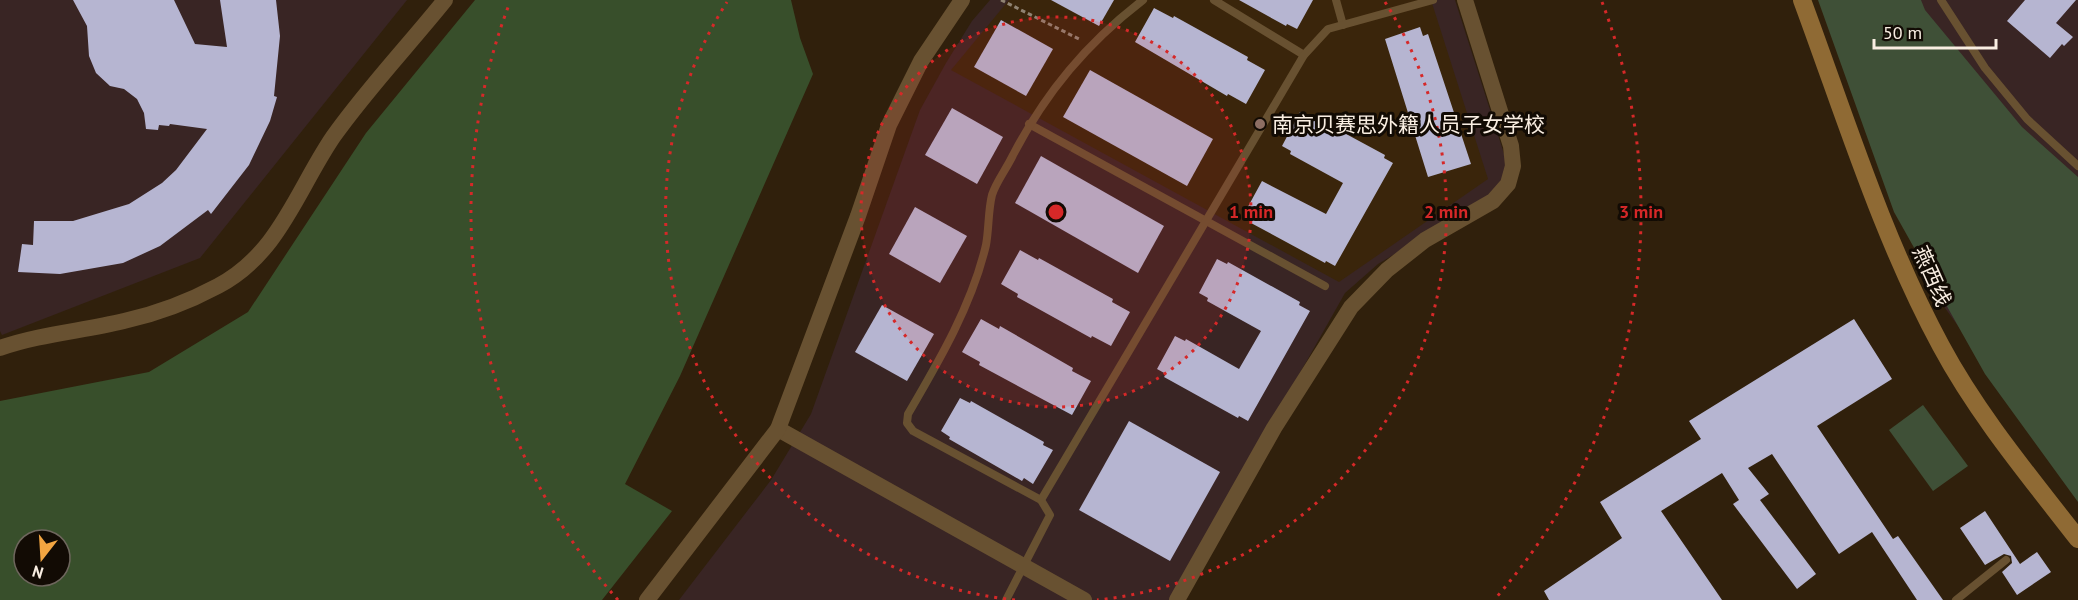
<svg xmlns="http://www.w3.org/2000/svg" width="2078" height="600" font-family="'PT Sans','Noto Sans SC',sans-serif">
<rect width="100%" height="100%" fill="#30200c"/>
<!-- commercial -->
<g fill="#392524">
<path d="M0,0H407L200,258L2,335L0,331Z"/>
<path d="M990,0H1455L1506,160V176L1491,197L1378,264L1345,293L1172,600H679L771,480L811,414L920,110L946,63L972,21Z"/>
<path d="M1826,0H2078V493L1940,301Z"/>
</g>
<!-- built -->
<path fill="#3a250b" d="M1009,0H1431L1488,179L1339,282L951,70Z"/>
<!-- green -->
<g fill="#3f5037">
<path d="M1818,0H1921L1925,10L2022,127L2078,177V502L1985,374L1894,212Z"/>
<path d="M1923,405L1968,466L1933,491L1889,430Z"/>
</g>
<!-- forest -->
<path fill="#384f2b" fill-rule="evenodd" d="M475,0H791L800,38L813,74L680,376L625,484L672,511L602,600H0V401L149,372L248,312L366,133ZM24,540H60V576H24Z"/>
<!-- building -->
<g fill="#b6b5d1">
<path d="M73,0H174L195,44L227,47L220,0H276L280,36L274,96L277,97L270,121L249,165L211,214L208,210L160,246L123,263L60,274L18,272L22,244L33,245L34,221H73L129,204L162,183L176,170L207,129L170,124L169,126L159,125L158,130L146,129L144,113L137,99L124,89L110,86L96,73L89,56L87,26Z"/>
<path d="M1051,0H1114L1099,26Z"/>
<path d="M1239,0H1313L1297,29L1287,24L1286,26Z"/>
<path d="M2025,0H2076L2056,23L2073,37L2064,46L2062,44L2050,58L2007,21Z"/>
<path d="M1154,8L1173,18L1174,16L1248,57L1247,60L1265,70L1246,104L1228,94L1227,96L1135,42Z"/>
<path d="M1001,20L1053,49L1026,96L974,67Z"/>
<path d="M1420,27L1423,36L1428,34L1471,164L1428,177L1385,39Z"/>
<path d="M1090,70L1213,139L1187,186L1063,117Z"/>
<path d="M952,108L1003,137L977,184L925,155Z"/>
<path d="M1300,112L1310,117L1311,115L1385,155L1384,158L1393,163L1335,266L1326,261L1325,263L1251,223L1253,219L1244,214L1262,181L1326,214L1343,183L1290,154L1291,151L1282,146Z"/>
<path d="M1041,156L1164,226L1138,273L1015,203Z"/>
<path d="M915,207L967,236L940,283L889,254Z"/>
<path d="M1020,250L1038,260L1039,258L1113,299L1112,302L1130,312L1111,346L1092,336L1091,338L1017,297L1018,294L1001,284Z"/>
<path d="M1217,259L1227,264L1228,262L1300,302L1299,305L1310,311L1248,421L1239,416L1238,418L1164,377L1166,374L1157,369L1175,336L1185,341L1186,339L1239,369L1261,331L1207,301L1208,298L1199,293Z"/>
<path d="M882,305L934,334L907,381L855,352Z"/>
<path d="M981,319L999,329L1000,326L1073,368L1072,371L1091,381L1072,415L979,365L980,362L962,352Z"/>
<path d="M1854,319L1892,379L1817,426L1893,539L1898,536L1943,600H1917L1872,532L1839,554L1772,454L1748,468L1769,494L1760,500L1816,574L1797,589L1733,504L1739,500L1722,473L1661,511L1722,600H1549L1544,591L1622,538L1600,502L1701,439L1689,421Z"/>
<path d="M960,398L970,403L971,401L1044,442L1043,445L1053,450L1033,484L1024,478L1022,481L949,439L950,437L941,431Z"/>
<path d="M1129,421L1220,472L1170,561L1079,510Z"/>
<path d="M1985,511L2020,564L2037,552L2051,572L2017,595L2002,572L2012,563L2011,556L2004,554L1985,565L1960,528Z"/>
</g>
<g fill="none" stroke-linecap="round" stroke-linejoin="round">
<!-- path -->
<path stroke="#908373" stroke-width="3" stroke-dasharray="4.5 3" stroke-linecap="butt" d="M1001,0L1081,40"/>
<!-- lane -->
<g stroke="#685131" stroke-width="8">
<path d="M1214,0L1304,55"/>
<path d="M1336,0L1343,25"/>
<path d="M1941,0L1985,68L2027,119L2078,166"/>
<path d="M1029,124L1325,286"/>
<path d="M1041,500L913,431L907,423L908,414C939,361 972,305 986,245C989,229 988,211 992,195C996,182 1007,168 1013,155C1046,92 1087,43 1143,0"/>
<path d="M1006,600L1050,515L1041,500L1304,55L1328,29L1433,0"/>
<path d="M1956,600L2006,560"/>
</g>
<!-- street -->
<g stroke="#685131" stroke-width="16">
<path d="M0,348C40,334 83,331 124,321C156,314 190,301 218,286C279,254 297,190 333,137C367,89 408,46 445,0"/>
<path d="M778,429L1084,600"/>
<path d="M647,600L778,429L858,216L889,125L921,61L962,0"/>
<path d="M1177,600L1274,428L1351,307L1387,270L1425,240L1493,201L1508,184L1513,166L1511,146L1465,0"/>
</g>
<!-- secondary -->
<path stroke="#8f6a34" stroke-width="18" d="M1802,0C1845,116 1882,237 1941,346C1978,415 2030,477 2078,539"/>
</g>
<!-- distance rings -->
<circle cx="1056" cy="212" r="195" fill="#d62828" fill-opacity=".12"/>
<g fill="none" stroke="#d62828" stroke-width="3" stroke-dasharray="3 6">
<circle cx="1056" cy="212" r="195"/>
<path d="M1015 600A390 390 0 0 1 727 2M1385 2A390 390 0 0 1 1097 600"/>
<path d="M618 600A585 585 0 0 1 510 2M1602 2A585 585 0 0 1 1494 600"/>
</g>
<!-- markers -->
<circle fill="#8d6e63" stroke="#120b04" stroke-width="2" cx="1260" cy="124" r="6"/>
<g text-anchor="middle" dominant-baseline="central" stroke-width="6" stroke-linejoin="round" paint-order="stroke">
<!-- poi labels -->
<g font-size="21" fill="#f9eee2" stroke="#120b04" text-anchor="start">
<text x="1272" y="124">南京贝赛思外籍人员子女学校</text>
</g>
<!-- street labels -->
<g font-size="21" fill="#f9eee2" stroke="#120b04">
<text transform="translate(1932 276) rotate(66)">燕西线</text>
</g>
</g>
<circle cx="1056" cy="212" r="9" fill="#d62828" stroke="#120b04" stroke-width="3"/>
<g font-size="18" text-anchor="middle" font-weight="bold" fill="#d62828" stroke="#120b04" stroke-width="6" stroke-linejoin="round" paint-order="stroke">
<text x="1251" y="218">1 min</text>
<text x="1446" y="218">2 min</text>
<text x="1641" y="218">3 min</text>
</g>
<!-- north arrow -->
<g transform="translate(42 558) rotate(197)"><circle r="28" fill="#120b04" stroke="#6e665d" stroke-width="1.5"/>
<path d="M0-4.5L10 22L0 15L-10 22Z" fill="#f2a541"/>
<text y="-9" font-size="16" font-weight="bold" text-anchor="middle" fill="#f9eee2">N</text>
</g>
<!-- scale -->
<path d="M1874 39v9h122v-9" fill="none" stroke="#f9eee2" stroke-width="3"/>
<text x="1883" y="39" font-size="18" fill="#f9eee2" stroke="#120b04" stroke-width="4.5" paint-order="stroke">50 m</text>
</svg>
